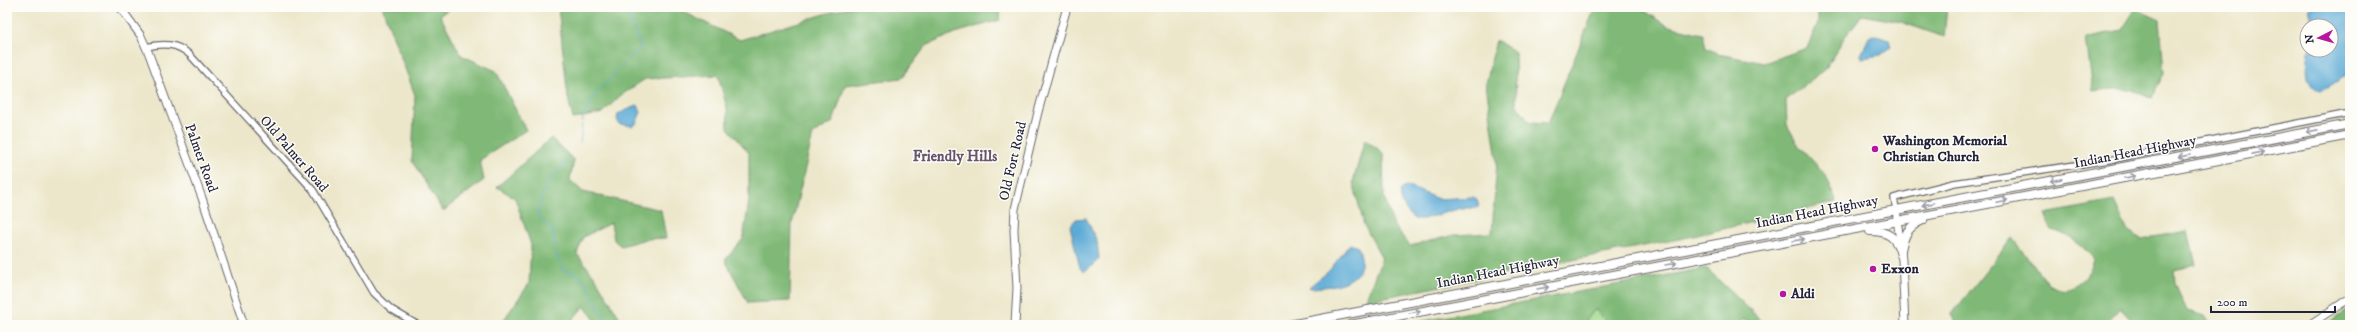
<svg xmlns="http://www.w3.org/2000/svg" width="2357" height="332" font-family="'IM FELL DW Pica',serif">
<rect width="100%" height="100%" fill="#fdfcf7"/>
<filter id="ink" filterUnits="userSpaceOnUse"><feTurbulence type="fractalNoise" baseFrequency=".025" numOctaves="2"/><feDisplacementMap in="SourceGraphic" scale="8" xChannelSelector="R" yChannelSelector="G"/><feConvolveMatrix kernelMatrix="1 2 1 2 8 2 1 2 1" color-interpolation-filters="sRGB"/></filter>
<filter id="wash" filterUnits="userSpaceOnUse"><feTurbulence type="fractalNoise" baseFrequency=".012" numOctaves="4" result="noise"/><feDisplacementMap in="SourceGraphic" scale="16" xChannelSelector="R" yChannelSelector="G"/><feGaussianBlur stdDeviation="0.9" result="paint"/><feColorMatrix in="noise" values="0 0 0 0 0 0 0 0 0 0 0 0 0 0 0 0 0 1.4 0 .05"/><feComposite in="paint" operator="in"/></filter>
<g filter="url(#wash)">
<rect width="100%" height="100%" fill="#ece7ca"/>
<!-- green -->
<path fill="#a0d98b" stroke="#617e63" d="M1595,309L1609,325H1583Z"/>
<!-- forest -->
<g fill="#80b977" stroke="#516e59">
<path d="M382,7H452L440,15L461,55L496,71L526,130L480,160L484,180L443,211L412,161L415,95Z"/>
<path d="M558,7H683L682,11L740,40L848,7H1001L1000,20L955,33L926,46L902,78L845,85L833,122L813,134L792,224L790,301L748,303L725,260L743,239L749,201V153L728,128L727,108L718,75L645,79L620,96L603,113L573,119L568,98Z"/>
<path d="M1598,7H1639L1668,26L1703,34L1706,48L1723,55L1764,63L1807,48L1818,23V7H1947L1944,37L1901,22L1862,15L1844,38L1826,68L1786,100L1787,125L1799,146L1825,174L1837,202L1689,237L1365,301L1382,258L1364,225L1353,182L1365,139L1383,153L1384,197L1394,226L1410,246L1454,235L1492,233L1497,160L1486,84L1496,40L1515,52L1516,104L1530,122L1548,123L1595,8Z"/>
<path d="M2136,8L2160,19L2164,73L2152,98C2129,87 2117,88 2093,91L2086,38L2122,30Z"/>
<path d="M551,138L574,160L570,180L583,192L661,210L666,238L646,239L621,246L614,240L611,223L583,237L577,254L595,277L624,325H599L584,306L568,325H500L529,284L531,245L515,198L497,187Z"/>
<path d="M2114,201L2127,230L2141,239L2188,231L2196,265L2174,270L2175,284L2187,311L2205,316L2211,325H2166L2163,322L2159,325H2136L2120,308L2104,325H1957L1952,314L2012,238L2049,285L2064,291C2080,283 2089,277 2094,259C2081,244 2069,235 2050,229L2045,214Z"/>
<path d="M1706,268L1766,325H1750L1744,319L1737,325H1609L1595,309L1583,325H1401Z"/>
<path d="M2350,309V325H2326Z"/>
</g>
<!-- water -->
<g fill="#5baad5" stroke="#3e6688">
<path d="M2309,7H2350V68L2344,77L2320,92C2304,85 2306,65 2310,50H2331V26H2313Z"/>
<path d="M1873,35L1889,40L1891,47L1881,55L1862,58L1861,55L1869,37Z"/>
<path d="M638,105L641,112L636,124L632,126L619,124L617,119L618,114Z"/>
<path d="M1407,186L1438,199L1473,197L1477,199L1479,206L1477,208H1462L1423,219H1414C1406,211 1399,202 1401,190Z"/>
<path d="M1086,218L1097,241L1099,258L1094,265L1083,272L1080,268L1070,226L1076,219Z"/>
<path d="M1350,244L1358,247C1373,281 1335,287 1311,288L1309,287L1329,271Z"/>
</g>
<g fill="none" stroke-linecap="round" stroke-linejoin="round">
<!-- stream -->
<g stroke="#5baad5" stroke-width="1">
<path d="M580,142L583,118L594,96L641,47L629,18V7"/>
<path d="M568,160C552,177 539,192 538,217L553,231L556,253L563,270L578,275L586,282L607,325"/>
</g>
</g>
</g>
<g filter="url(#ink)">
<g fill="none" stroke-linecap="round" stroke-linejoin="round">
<!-- minor casing -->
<g stroke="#69676d" stroke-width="8">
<g id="minor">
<path d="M146,47C163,43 177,43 190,55L313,190L374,293L391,309L418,325"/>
<path d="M1896,209L1894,198L1954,183L2109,160L2350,113"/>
</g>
</g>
<!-- major casing -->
<g stroke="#69676d" stroke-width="9">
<g id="major">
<path d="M120,7L141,36L149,54L202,198L244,325"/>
<path d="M1896,209L1902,260L1905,325"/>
<path d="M1015,325L1017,288L1014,230L1015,209L1038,112L1067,7"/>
<path d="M2309,325L2350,298"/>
</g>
</g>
<!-- highway casing -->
<g stroke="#69676d" stroke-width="10">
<g id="highway">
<path d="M1870,231C1888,231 1897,237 1901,255"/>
<path d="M1901,250C1904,235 1908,226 1923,220"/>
<path d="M1289,325L2350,124"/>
<path d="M1350,325L2350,135"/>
</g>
</g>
<!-- minor -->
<use href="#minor" stroke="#fff" stroke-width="5.5"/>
<!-- major -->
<use href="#major" stroke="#fff" stroke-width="7"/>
<!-- highway -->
<use href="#highway" stroke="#fff" stroke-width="8"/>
</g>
<!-- one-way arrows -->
<defs><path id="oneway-shaft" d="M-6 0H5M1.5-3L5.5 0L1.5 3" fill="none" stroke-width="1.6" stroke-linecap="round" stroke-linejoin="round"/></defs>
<g stroke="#9c9ca7">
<use href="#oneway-shaft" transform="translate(2312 131) rotate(169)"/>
<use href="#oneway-shaft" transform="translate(2258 153) rotate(-11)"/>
<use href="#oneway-shaft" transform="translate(2184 156) rotate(169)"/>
<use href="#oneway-shaft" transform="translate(2130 177) rotate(-11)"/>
<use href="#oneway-shaft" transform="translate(2056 180) rotate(169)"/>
<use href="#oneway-shaft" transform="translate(2002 201) rotate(-12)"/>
<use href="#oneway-shaft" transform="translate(1928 204) rotate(170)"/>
<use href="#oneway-shaft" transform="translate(1799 240) rotate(-10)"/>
<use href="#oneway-shaft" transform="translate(1671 264) rotate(-10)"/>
<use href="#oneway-shaft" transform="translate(1543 288) rotate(-10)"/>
<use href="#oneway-shaft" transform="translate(1415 312) rotate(-10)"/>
</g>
</g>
<!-- markers -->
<g fill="#b5179e" stroke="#fdfcf7" stroke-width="1.5">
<circle cx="1875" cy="149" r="4"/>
<circle cx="1873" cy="269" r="4"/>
<circle cx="1783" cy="294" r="4"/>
</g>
<g text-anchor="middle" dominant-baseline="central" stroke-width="3" stroke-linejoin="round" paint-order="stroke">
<!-- poi labels -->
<g font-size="14" font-weight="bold" fill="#22223b" stroke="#fdfcf7" text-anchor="start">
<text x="1883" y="141">Washington Memorial<tspan x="1883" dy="16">Christian Church</tspan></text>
<text x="1881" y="269">Exxon</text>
<text x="1791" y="294">Aldi</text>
</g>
<!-- street labels -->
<g font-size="14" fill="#22223b" stroke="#fdfcf7">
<text transform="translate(2135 152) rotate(-11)">Indian Head Highway</text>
<text transform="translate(294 154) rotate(49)">Old Palmer Road</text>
<text transform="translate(201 158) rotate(70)">Palmer Road</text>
<text transform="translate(1013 161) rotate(-77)">Old Fort Road</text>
<text transform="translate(1817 212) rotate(-11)">Indian Head Highway</text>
<text transform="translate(1498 272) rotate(-11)">Indian Head Highway</text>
</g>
<!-- neighbourhood labels -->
<g font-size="15" font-weight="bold" fill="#66556d" stroke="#fdfcf7">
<text x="955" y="156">Friendly Hills</text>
</g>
</g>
<!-- margin -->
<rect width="2357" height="332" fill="none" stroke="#fdfcf7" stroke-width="24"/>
<!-- north arrow -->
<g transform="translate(2319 38) rotate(264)"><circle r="19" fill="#fdfcf7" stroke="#a5a5ac"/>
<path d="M0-3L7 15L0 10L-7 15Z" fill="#b5179e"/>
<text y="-6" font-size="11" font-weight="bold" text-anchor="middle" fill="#22223b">N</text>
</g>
<!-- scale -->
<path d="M2211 306v6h124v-6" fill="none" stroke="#22223b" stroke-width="2"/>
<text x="2217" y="306" font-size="12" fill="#22223b" stroke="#fdfcf7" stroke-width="3" paint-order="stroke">200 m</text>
</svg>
